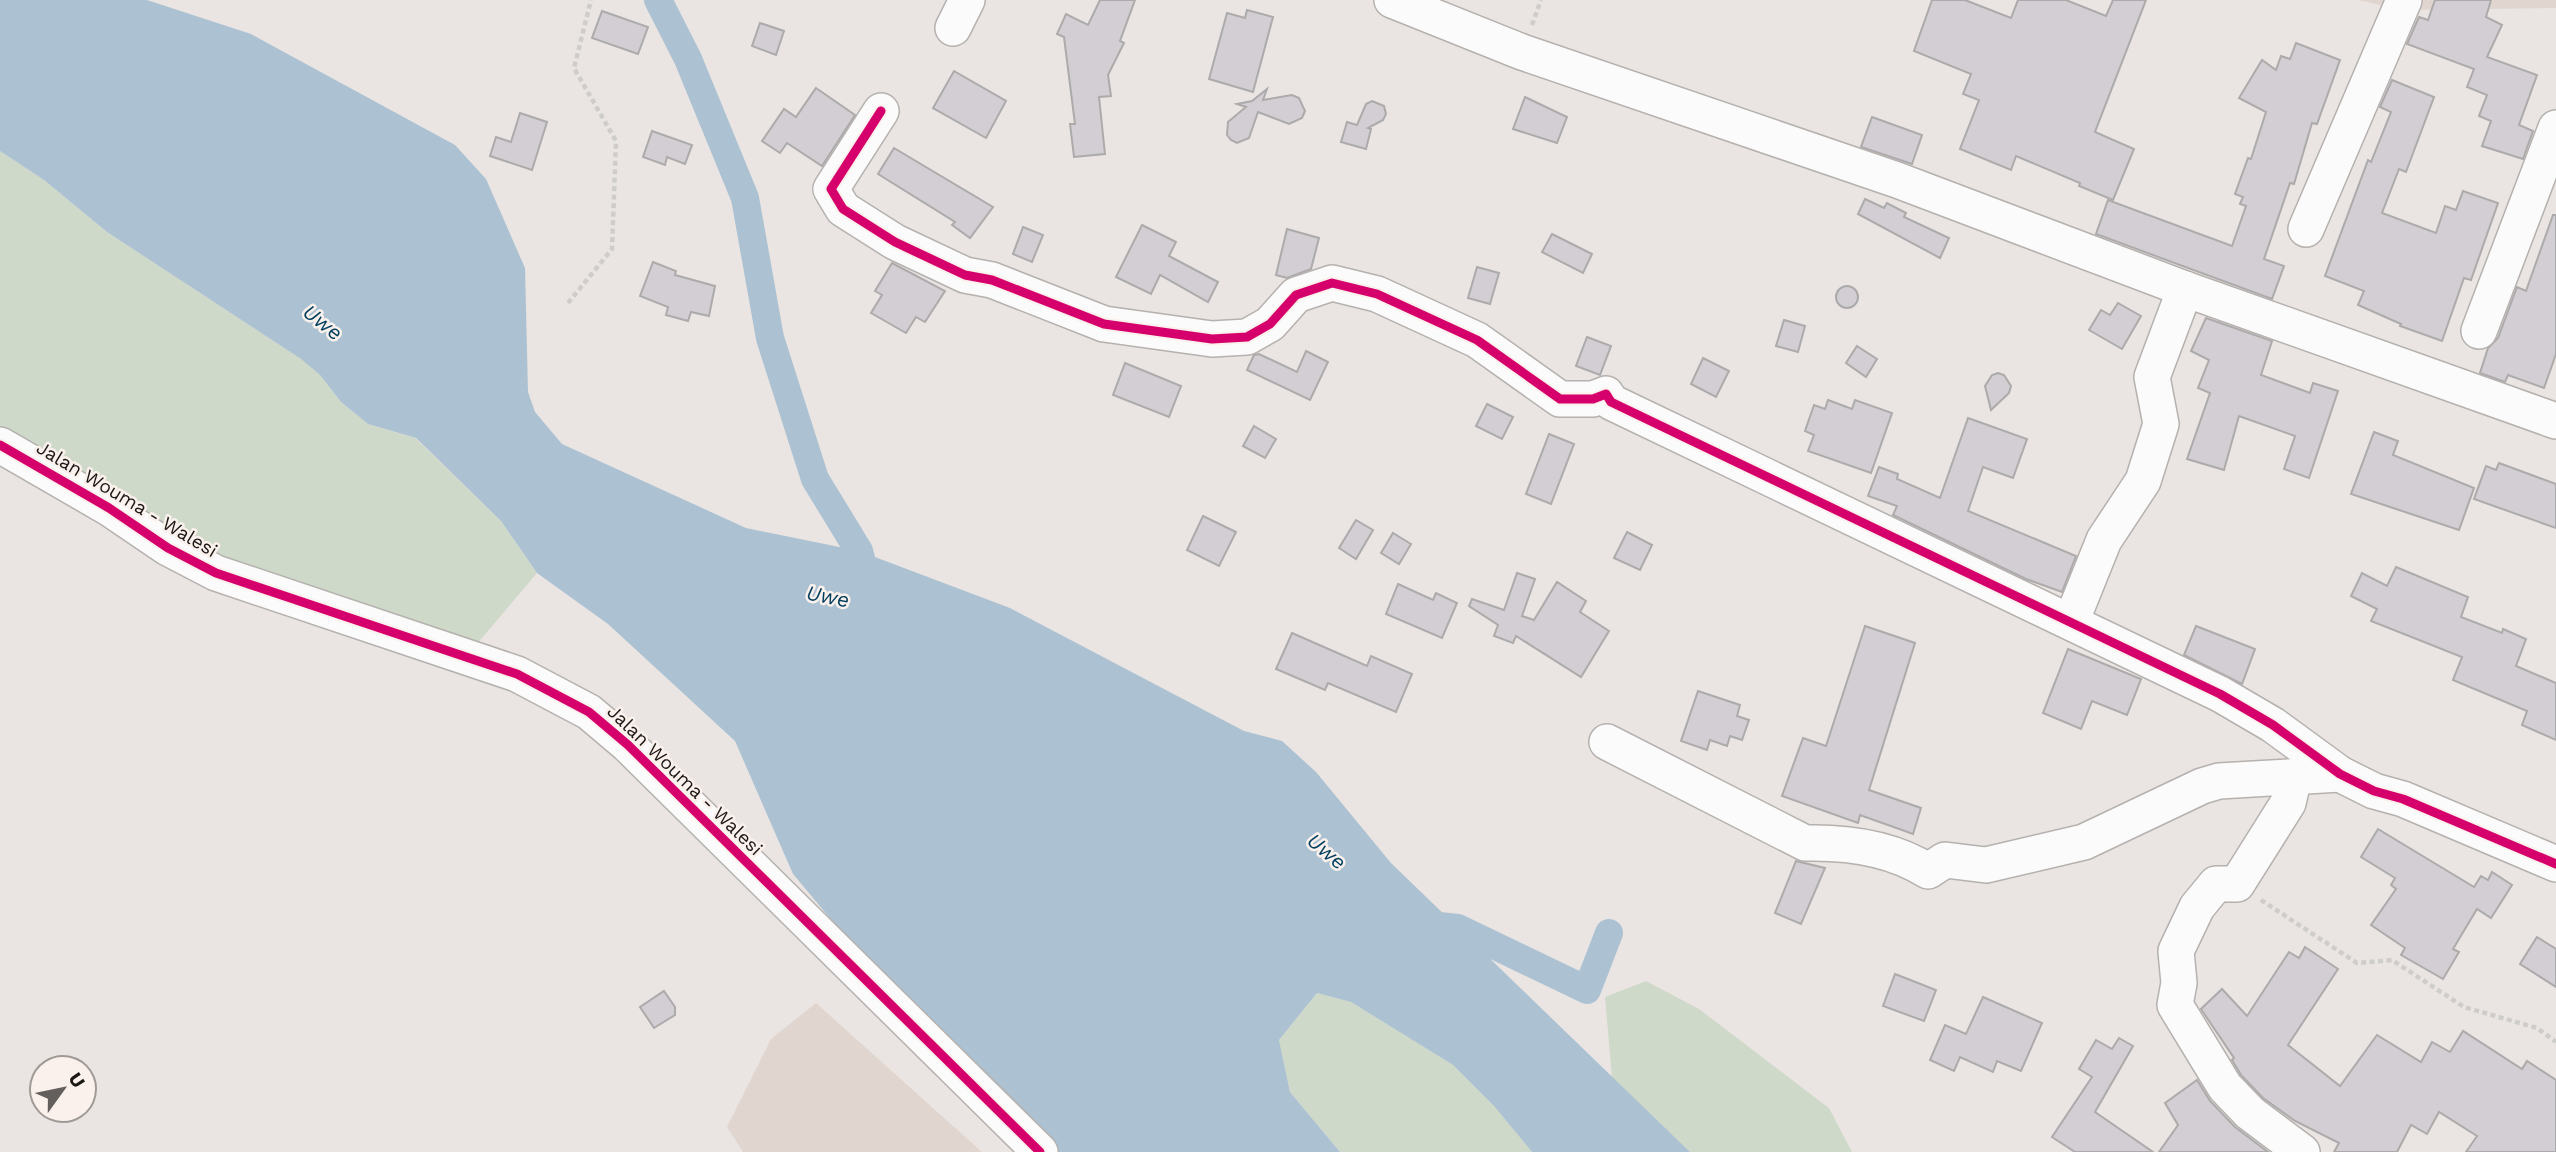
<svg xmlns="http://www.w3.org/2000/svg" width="2556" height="1152" font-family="'Work Sans',sans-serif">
<rect width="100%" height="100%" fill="#eae5e2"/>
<!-- built -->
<g fill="#e1d6cf">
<path d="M2358,0H2556V8L2401,10Z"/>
<path d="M816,1003L982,1152H743L727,1127L771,1039Z"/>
</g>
<!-- green -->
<g fill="#cfd9c9">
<path d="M0,151L44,180L107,232L301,359L320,375L341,402L368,424L415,438L501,521L537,573L471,651L258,589L0,445Z"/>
<path d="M1646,981L1699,1009L1829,1108L1852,1152H1690L1612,1078L1605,997Z"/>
<path d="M1317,993L1351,1002L1453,1065L1494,1106L1532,1152H1340L1290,1092L1279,1040Z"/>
</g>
<!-- water -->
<path fill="#acc2d2" d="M0,0H147L251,34L455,145L486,179L525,268L528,392L535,412L562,444L746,528L859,551L1010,608L1244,731L1282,741L1316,772L1391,863L1690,1152H1532L1494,1106L1453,1065L1351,1002L1317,993L1279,1040L1290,1092L1340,1152H1049L916,1021L793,874L735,741L608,624L537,573L501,521L416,438L368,424L341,402L320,375L301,359L107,232L44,180L0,151Z"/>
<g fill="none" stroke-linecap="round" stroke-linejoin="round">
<!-- canal -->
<g stroke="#acc2d2" stroke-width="28">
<path d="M658,0L688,59L745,198L770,338L815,479L859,551L868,586"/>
<path d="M1420,924L1458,928L1587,990L1609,933"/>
</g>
</g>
<!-- building -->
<g fill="#d2ced3" stroke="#acaaaa" stroke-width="2">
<path d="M1100,0H1135L1120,41L1124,43L1108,75L1111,96L1099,97L1105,154L1074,157L1070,124H1075L1064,37L1057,34L1066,14L1088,25Z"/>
<path d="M1932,0H1965L2011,18L2018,0H2066L2106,16L2113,0H2146L2095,132L2134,149L2113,200L2079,186L2080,183L2016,156L2011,170L1960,149L1979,100L1963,94L1971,74L1914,51Z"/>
<path d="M2435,0H2491L2486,17L2502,25L2487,57L2537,75L2519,125L2533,131L2523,159L2482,146L2491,121L2479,116L2487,95L2467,87L2474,69L2407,44L2419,17L2428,20Z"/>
<path d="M1247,10L1273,17L1253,92L1209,79L1227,13L1245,18Z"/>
<path d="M602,11L648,27L638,54L592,38Z"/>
<path d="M760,23L784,31L776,55L752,46Z"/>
<path d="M2296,43L2340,60L2317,124L2312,123L2294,184L2290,183L2264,259L2284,266L2272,299L2096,234L2108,200L2232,246L2246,206L2240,204L2243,197L2235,194L2248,158L2251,159L2266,112L2239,98L2262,60L2276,70L2281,56L2290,59Z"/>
<path d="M954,71L1006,101L986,138L933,108Z"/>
<path d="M2392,80L2434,97L2406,172L2399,169L2382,213L2436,233L2445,206L2456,210L2463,191L2498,203L2471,280L2464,278L2442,341L2400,326L2401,324L2358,305L2364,291L2325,276L2368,160L2371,162L2391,112L2380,107Z"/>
<path d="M816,88L855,115L822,166L787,143L780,153L762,141L784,109L796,117Z"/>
<path d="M1267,89L1263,100L1292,95L1299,98L1305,111L1302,118L1289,124L1258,112L1249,138L1237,143L1231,140L1227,135L1228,122L1246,107L1237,104L1252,101Z"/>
<path d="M1525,97L1567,117L1557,143L1513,129Z"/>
<path d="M1372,101L1384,106L1386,114L1383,120L1368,128L1371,129L1366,149L1341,142L1347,122L1357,125L1366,104Z"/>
<path d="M520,113L547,122L532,170L490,156L496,137L511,142Z"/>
<path d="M1872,117L1922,135L1912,164L1861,147Z"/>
<path d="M652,131L692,145L685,164L667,157L665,165L643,157Z"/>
<path d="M894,148L993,207L970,238L952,225L955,222L878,174Z"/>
<path d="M1865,199L1884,208L1887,203L1906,213L1904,217L1949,238L1940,258L1858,214Z"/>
<path d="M2553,215H2556V354L2544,388L2508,375L2505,382L2480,373L2488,348L2498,338L2517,287L2526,291Z"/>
<path d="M1142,225L1176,242L1169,256L1218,282L1208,302L1160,275L1151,294L1116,277Z"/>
<path d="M1023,227L1043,235L1032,262L1013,254Z"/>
<path d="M1287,229L1319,238L1311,269L1287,278L1276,275Z"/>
<path d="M1552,234L1592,254L1583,273L1542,252Z"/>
<path d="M653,262L676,271L675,275L715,286L709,316L691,312L688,321L666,315L668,307L640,296Z"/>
<path d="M892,263L945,291L925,322L916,317L906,333L871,313L882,295L875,291Z"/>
<path d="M1477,267L1499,273L1490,304L1468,298Z"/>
<circle cx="1847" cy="297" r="11"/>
<path d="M2118,303L2141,316L2122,349L2089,330L2101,310L2110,315Z"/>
<path d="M2206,318L2272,341L2261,375L2310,393L2313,383L2338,391L2309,478L2284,469L2295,436L2239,416L2224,470L2187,459L2210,393L2198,388L2209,360L2191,351Z"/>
<path d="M1784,320L1805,326L1798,352L1776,346Z"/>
<path d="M1587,337L1611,346L1600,375L1576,366Z"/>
<path d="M1857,346L1877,359L1866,377L1846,363Z"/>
<path d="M1306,351L1328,362L1310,400L1247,370L1254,355L1259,354L1297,372Z"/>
<path d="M1703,358L1729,371L1716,397L1691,384Z"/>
<path d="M1125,363L1181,386L1169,417L1113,395Z"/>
<path d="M1998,373L2004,375L2011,386L2009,393L1991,410L1985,386L1992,375Z"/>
<path d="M1828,400L1852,409L1855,400L1892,413L1871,473L1808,451L1814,435L1805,431L1814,405L1825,409Z"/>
<path d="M1487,404L1513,417L1502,439L1476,426Z"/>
<path d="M1968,418L2027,439L2013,478L1983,467L1968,511L2076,556L2062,592L2026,579L1893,515L1897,506L1868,496L1879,467L1898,474L1897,479L1940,498Z"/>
<path d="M1254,426L1276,439L1265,458L1243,446Z"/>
<path d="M2374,432L2398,441L2393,455L2474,488L2459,530L2351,494Z"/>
<path d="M1549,434L1574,444L1551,504L1526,494Z"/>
<path d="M2499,463L2556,484V528L2474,499L2486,466L2496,470Z"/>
<path d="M1203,516L1236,532L1219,566L1187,550Z"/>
<path d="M1356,520L1373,530L1356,559L1339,548Z"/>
<path d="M1627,532L1652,545L1640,570L1614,558Z"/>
<path d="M1393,533L1411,544L1399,564L1381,553Z"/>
<path d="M2396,567L2468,597L2461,617L2502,633L2503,629L2526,639L2516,666L2556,683V740L2522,725L2527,711L2453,680L2462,657L2371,621L2377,609L2351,596L2362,573L2387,586Z"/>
<path d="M1517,573L1535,579L1522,616L1534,620L1557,582L1586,601L1580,612L1609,631L1581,677L1516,636L1513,643L1494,636L1498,625L1469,606L1472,599L1504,610Z"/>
<path d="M1398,584L1433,600L1436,593L1457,603L1442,638L1386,614Z"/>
<path d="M1865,626L1915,643L1869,790L1921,808L1913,834L1860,815L1858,823L1782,796L1803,738L1826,746Z"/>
<path d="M2196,626L2255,649L2242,684L2184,655Z"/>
<path d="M1292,633L1367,666L1371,656L1412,674L1396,712L1328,683L1325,690L1276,669Z"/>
<path d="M2068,649L2141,679L2127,715L2092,701L2081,729L2043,713Z"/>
<path d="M1698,691L1740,705L1737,716L1749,720L1742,740L1730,736L1727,746L1710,740L1707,750L1681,741Z"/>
<path d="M2378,829L2474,887L2481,876L2488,880L2492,872L2512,885L2491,918L2477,909L2453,949L2459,952L2443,979L2401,955L2405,948L2371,925L2396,889L2391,885L2395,878L2361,857Z"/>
<path d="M1796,861L1825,868L1801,924L1775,913Z"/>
<path d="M2537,937L2556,949V987L2520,964Z"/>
<path d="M2305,947L2338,969L2288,1045L2340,1086L2377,1035L2421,1062L2432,1042L2450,1052L2463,1031L2522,1069L2527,1061L2556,1080V1152H2466L2477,1136L2439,1112L2427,1134L2411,1125L2397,1152H2334L2339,1143L2295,1121L2263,1098L2241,1075L2232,1060L2234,1058L2201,1009L2222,989L2247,1016L2289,952L2299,958Z"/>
<path d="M1895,974L1936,990L1924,1021L1883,1006Z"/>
<path d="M664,991L675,1007V1015L654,1028L640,1007Z"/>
<path d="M1983,997L2042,1023L2021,1071L1997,1061L1993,1072L1960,1057L1954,1071L1930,1060L1945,1025L1966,1034Z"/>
<path d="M2119,1038L2133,1046L2095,1112L2153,1152H2075L2052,1137L2092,1077L2079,1069L2096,1040L2112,1049Z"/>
<path d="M2197,1080L2210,1101L2235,1127L2268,1152H2159L2178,1125L2165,1103Z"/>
</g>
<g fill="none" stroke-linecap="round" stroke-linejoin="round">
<!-- minor casing -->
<g stroke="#b5b1ae" stroke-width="38">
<g id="minor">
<path d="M1392,0L1522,52L1897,180L2185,289L2556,421"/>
<path d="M953,28L967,0"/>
<path d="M881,111L831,189L843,209L895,242L965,275L992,280L1104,324L1212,339L1247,337L1270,324L1296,295L1332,283L1377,294L1477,340L1560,399H1593L1606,394L1611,402L2220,694L2273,725L2340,774L2374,791L2403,799L2556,864"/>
<path d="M2306,229L2404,0"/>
<path d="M2479,331L2556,128"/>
<path d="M0,445L109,508L168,548L216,573L517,674L589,712L628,745L1040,1152"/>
<path d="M2071,622L2104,540L2143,481L2161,424L2152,377L2185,289"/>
<path d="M1607,742L1805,843C1848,842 1892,848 1928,871L1945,860L1986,865L2084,842L2202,786L2219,781L2340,774"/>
<path d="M2294,777L2288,803L2237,884H2216L2197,907L2176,951L2179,983L2175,1005L2225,1087L2250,1113L2302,1152"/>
</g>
</g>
<!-- path -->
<g stroke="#cfcdcc" stroke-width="4.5" stroke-dasharray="5 3.5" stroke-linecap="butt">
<path d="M1532,25L1541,0"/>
<path d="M568,303L612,249L616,141L574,68L591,0"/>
<path d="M2261,900L2357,963L2392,960L2464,1007L2537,1028L2556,1042"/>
</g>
<!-- minor -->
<use href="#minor" stroke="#fcfbfb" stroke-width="35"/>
<!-- cycleway casing -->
<g stroke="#faf1ec" stroke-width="13">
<g id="cycleway">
<path d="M881,111L831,189L843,209L895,242L965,275L992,280L1104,324L1212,339L1247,337L1270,324L1296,295L1332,283L1377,294L1477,340L1560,399H1593L1606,394L1611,402L2220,694L2273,725L2340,774L2374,791L2403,799L2556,864"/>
<path d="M0,445L109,508L168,548L216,573L517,674L589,712L628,745L1040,1152"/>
</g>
</g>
<!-- cycleway -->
<use href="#cycleway" stroke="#d6006c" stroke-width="9"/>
</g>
<g text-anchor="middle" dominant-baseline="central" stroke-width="5" stroke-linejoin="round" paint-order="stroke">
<!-- street labels -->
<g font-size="19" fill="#1a1715" stroke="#faf1ec">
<text transform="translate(127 499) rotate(31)">Jalan Wouma - Walesi</text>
<text transform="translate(685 780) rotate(44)">Jalan Wouma - Walesi</text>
</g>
<!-- water labels -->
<g font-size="21" font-style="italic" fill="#003e5e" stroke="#faf1ec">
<text transform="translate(323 322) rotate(38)">Uwe</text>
<text transform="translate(828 596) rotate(11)">Uwe</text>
<text transform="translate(1327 851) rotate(40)">Uwe</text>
</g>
</g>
<!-- north arrow -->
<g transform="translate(63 1089) rotate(57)"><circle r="33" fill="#faf1ec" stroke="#a09a96" stroke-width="2"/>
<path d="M0-5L12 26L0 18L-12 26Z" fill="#635f5d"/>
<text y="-10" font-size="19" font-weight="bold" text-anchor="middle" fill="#1a1715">U</text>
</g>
</svg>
